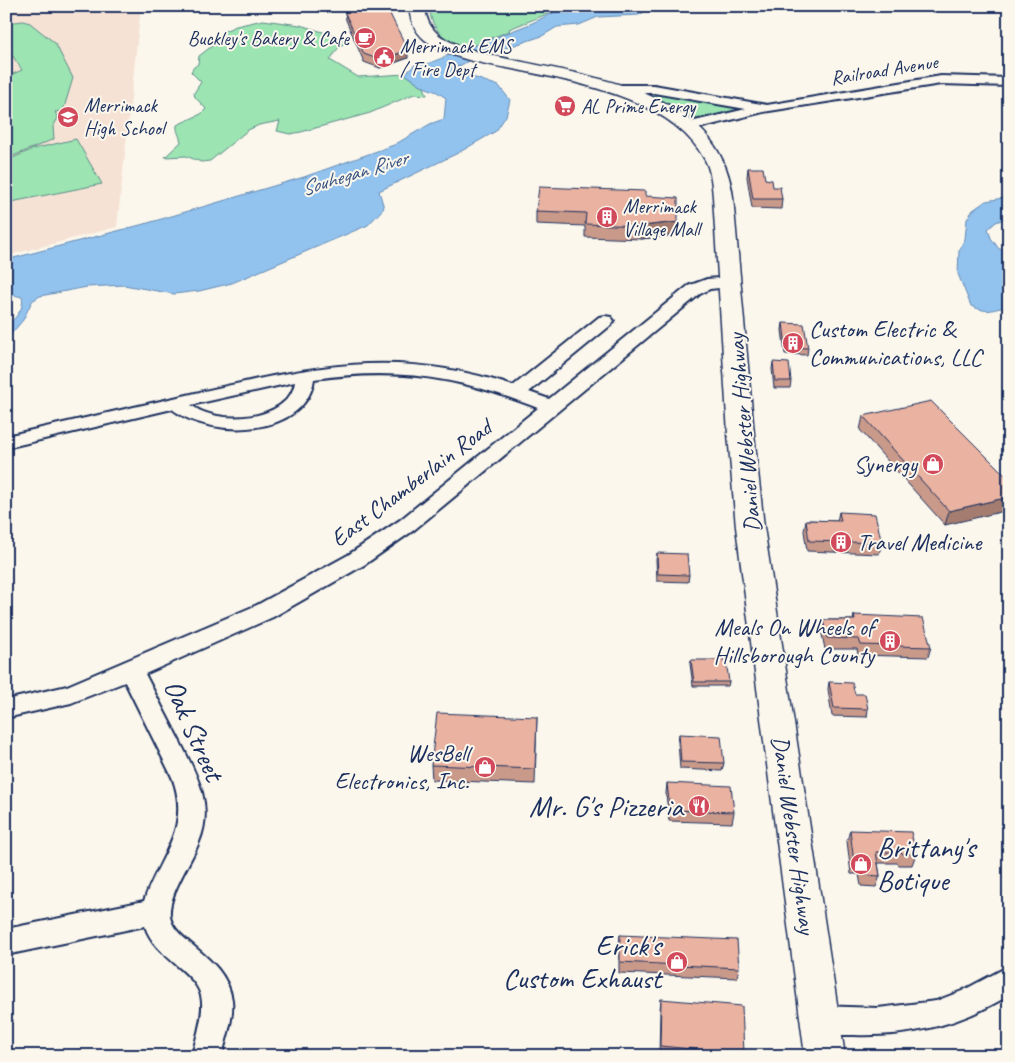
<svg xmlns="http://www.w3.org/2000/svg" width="1015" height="1062" font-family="Caveat,sans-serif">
<rect width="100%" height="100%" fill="#fbf7ec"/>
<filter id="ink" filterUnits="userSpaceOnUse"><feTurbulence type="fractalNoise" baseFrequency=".02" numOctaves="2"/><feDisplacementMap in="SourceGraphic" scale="10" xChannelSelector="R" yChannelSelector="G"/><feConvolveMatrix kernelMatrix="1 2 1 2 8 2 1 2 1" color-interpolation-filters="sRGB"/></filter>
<g filter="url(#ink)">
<!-- built -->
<path fill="#f6e2d5" d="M6,6H141L117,227L6,256Z"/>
<!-- green -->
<g fill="#9ce4b2" stroke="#5c8a88">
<path d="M430,6H555L560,9L509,29L510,31L491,38L493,39C484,42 471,48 462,46C444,41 428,25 430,6Z"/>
<path d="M263,20L300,25L349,40L339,47L330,60L358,77L405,74L424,87L427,95L414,94L370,113L301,132L290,134L277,131L280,121L259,125L248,130L210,161L201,162L186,156L165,157L181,142C180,136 176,131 177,125L201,114L206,109L195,97L194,93L201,82L191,72L193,68L198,64L199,56L216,43L222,32L236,26Z"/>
<path d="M23,21L30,23L55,43L73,78L63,111L55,112L58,118L53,127L54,139L6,159V77L22,70L8,49L6,23Z"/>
<path d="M653,93L746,107V110L701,119H692L653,97Z"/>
<path d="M76,139L102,184L6,203V161L33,149Z"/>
</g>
<!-- water -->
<g fill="#92c3ee" stroke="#6288b4">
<path d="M556,6H654L639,15L598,17L579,25L557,27L542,36L506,48L483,53L452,70L499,86L510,100L506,116L496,131L458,153L379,191L384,208L368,225L232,283L199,291L174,294L124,285L87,287L40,296L32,301L23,320L6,340V327C14,319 25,310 22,297L14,295L6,297V260L148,223L304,177L394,145L430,124L444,119L446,98L437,92L424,87L405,74L417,63L427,64L530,24C540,20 548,14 558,11Z"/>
<path d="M1009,197V217L996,222L988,229L991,238L999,249L1009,250V307C990,308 992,315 971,306L958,274L959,251L965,239L967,219L973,210L986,201Z"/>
</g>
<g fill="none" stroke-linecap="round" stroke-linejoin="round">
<!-- minor casing -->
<g stroke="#1b2f5e" stroke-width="4">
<g id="minor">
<path d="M941,76L1009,78V86L941,84L763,112L687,131L682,130L680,127L682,124L746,109L654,93H615L608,89L615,85H654L767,105Z"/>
<path d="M731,277L737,278L739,282L737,286L710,289L700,294L414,530L364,565L273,617L145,674C156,695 167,717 178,738C195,772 215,804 199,842C191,863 168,894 170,916C173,942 226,956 232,1000C234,1018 226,1038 222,1056H192C196,1038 203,1020 202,1002C201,972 155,959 145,926L6,955V929L144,901C159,856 192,829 172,777L125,682L71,703L6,718V700L67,686L257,605L348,555L400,520L538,408C459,377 399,367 314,379C306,438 210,439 172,409L6,448V436C66,422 127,409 187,395C304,368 394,345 513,386L599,317L605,316L611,317L614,321L611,325L529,392L549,399L688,286L707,279ZM295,382C289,422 217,426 191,405Z"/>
<path d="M1009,966V995C961,1025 910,1037 854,1035C838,1035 823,1036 808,1030L804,1020L808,1010L819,1006L878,1008L936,1001L962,991Z"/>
</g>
</g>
<!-- major casing -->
<g stroke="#1b2f5e" stroke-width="3">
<path id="major" d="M409,6H425C426,33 446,41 469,49C559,77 718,75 733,197L754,434L764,527L845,1056H805L736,527L728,434L713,197C712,185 711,171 705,160C673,99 580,83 518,70C487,64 451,60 425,40C414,31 410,20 409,6Z"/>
</g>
<!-- minor -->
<use href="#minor" fill="#fbf7ec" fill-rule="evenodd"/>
<!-- major -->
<use href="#major" fill="#fbf7ec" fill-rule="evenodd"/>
</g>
<!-- wall -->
<g fill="#c9998a" stroke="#1b2f5e">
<path d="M345,13L408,58L380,68L364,62L346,20Z"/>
<path d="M748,168L765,179L773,187L782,199L781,209L752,208L747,177Z"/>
<path d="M645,196L678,222L677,235L641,239L585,237V226L536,224V211Z"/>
<path d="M783,323L808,348L807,355L785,354L782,330Z"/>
<path d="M773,362L791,381L790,388H774L772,369Z"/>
<path d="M863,416L1009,479L945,525L860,430Z"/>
<path d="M839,512L882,543L879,554L807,551L804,531L806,520L837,521Z"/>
<path d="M657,553L689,575L688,582L657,581L656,560Z"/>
<path d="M854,615L931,647L928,657L858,655L857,649H825L821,630L823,620H853Z"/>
<path d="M691,660L729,682L728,686H693L690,664Z"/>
<path d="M829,682L855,694L868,709L867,717L832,716L828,689Z"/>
<path d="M537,717L535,784L432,780L431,765Z"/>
<path d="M679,734L724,763L722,771L680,769L678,742Z"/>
<path d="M667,783L734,812L732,823L669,821L666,794Z"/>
<path d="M850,830L916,854L912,865H899L897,863H878L880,876L876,887L861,886L859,874H851L847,841Z"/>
<path d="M620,935L739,968L737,978L619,973V946Z"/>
<path d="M661,999L744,1054V1056H659L660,1010Z"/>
</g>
<!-- shaded-wall -->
<g fill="#a47d70" stroke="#1b2f5e">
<path d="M408,50V58L380,68V60Z"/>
<path d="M678,222L677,235L641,239L642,226Z"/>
<path d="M1009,497V510L945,525L949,511Z"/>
</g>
<!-- building -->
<g fill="#eab2a0" stroke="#1b2f5e">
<path d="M347,6H386L408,50L380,60L364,54L345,13Z"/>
<path d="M748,168H763L765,179L772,180L773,187H780L782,199H753Z"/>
<path d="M539,187L645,191V196L678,198V222L642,226L585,224L586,213L536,211Z"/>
<path d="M783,323L804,324L808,348L786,347Z"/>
<path d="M773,362L789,363L791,381H775Z"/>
<path d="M931,401L1009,479V497L949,511L863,416Z"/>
<path d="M839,512L875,514L882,543L809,541L806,520L841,521Z"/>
<path d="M657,553L687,554L689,575L658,574Z"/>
<path d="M854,615L923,618L931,647L861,645L859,639L827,638L823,620H855Z"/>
<path d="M691,660H726L729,682H694Z"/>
<path d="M829,682L852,683L855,694H865L868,709L834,708Z"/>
<path d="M437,713L537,717L535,769L431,765Z"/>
<path d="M679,734L721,736L724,763L681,762Z"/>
<path d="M667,783L731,786L734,812L670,810Z"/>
<path d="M850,830L911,832L916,854H903L901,852H876L880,876L865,875L862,863H854Z"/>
<path d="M620,935L737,940L739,968L620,962Z"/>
<path d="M661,999L742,1006L744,1054L660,1046Z"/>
</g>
</g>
<!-- icons -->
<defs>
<g id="cafe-disc" transform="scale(1.125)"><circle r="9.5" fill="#d1495b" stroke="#fbf7ec"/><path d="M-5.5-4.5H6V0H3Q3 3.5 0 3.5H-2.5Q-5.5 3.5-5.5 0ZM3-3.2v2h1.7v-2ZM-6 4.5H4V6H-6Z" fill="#fff"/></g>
<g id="civic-disc" transform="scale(1.125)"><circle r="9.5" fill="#d1495b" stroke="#fbf7ec"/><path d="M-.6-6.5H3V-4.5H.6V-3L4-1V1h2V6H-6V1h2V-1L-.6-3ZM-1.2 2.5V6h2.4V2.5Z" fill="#fff"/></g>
<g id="supermarket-disc" transform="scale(1.125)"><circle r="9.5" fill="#d1495b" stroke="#fbf7ec"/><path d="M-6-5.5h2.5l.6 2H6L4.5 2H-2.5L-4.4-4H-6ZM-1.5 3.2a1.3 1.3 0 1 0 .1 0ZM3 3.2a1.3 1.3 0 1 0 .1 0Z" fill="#fff"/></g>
<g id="school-disc" transform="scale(1.125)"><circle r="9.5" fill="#d1495b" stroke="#fbf7ec"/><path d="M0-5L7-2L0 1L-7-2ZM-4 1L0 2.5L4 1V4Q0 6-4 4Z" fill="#fff"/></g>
<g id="building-disc" transform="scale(1.125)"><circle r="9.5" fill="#d1495b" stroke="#fbf7ec"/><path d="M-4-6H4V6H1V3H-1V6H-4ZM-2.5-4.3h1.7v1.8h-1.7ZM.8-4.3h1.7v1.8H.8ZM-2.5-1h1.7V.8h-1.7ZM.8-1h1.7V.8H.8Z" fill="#fff"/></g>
<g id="shop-disc" transform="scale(1.125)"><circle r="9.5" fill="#d1495b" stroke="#fbf7ec"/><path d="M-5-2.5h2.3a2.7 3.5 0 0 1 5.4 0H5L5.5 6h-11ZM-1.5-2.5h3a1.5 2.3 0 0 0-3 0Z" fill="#fff"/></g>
<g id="restaurant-disc" transform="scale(1.125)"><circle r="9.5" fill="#d1495b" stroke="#fbf7ec"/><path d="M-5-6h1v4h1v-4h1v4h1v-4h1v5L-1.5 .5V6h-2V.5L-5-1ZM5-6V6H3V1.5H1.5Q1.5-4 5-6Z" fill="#fff"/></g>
</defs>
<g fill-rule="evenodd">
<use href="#cafe-disc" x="365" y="38"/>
<use href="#civic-disc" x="384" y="57"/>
<use href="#supermarket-disc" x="565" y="106"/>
<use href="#school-disc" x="68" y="117"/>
<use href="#building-disc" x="607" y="217"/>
<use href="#building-disc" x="793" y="343"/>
<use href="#shop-disc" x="933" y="464"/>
<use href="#building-disc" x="841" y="542"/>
<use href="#building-disc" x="890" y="641"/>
<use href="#shop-disc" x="485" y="767"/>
<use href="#restaurant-disc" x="699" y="806"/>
<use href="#shop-disc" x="861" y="864"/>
<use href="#shop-disc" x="677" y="962"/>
</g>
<g text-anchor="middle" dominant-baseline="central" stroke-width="4" stroke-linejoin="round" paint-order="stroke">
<!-- far-poi labels -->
<g font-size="20" fill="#1b2f5e" stroke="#fbf7ec" text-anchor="start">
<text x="349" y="38" text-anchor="end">Buckley's Bakery &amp; Cafe</text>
<text x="400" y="46">Merrimack EMS<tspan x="400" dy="23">/ Fire Dept</tspan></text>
<text x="84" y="105">Merrimack<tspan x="84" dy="23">High School</tspan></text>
<text x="581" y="106">AL Prime Energy</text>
<text x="623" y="206">Merrimack<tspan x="623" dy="23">Village Mall</tspan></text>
</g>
<!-- far-street labels -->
<g font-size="20" fill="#1b2f5e" stroke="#fbf7ec">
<text transform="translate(884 70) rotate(-9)">Railroad Avenue</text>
</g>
<!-- far-water labels -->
<g font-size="21" font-style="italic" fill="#395482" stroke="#fbf7ec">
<text transform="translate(354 173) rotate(-17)">Souhegan River</text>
</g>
<!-- poi labels -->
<g font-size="24" fill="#1b2f5e" stroke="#fbf7ec" text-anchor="end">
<text x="809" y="329" text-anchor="start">Custom Electric &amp;<tspan x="809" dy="28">Communications, LLC</tspan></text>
<text x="917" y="464">Synergy</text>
<text x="857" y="542" text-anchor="start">Travel Medicine</text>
<text x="874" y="627">Meals On Wheels of<tspan x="874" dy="28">Hillsborough County</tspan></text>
<text x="469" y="753">WesBell<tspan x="469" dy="28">Electronics, Inc.</tspan></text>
</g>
<!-- street labels -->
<g font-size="24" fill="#1b2f5e" stroke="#fbf7ec">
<text transform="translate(744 433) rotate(-95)">Daniel Webster Highway</text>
<text transform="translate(411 483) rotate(-37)">East Chamberlain Road</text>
<text transform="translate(794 835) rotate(82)">Daniel Webster Highway</text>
</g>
<!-- near-street labels -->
<g font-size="29" fill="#1b2f5e" stroke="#fbf7ec">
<text transform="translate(194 730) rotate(66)">Oak Street</text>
</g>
<!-- near-poi labels -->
<g font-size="29" fill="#1b2f5e" stroke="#fbf7ec" text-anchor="end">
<text x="683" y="806">Mr. G's Pizzeria</text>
<text x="877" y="847" text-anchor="start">Brittany's<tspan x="877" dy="33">Botique</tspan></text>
<text x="661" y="945">Erick's<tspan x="661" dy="33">Custom Exhaust</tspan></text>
</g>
</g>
<!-- margin -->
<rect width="1015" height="1062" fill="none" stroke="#fbf7ec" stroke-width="25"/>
<rect x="12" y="12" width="990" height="1037" fill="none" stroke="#1b2f5e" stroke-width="2" filter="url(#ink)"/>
</svg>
